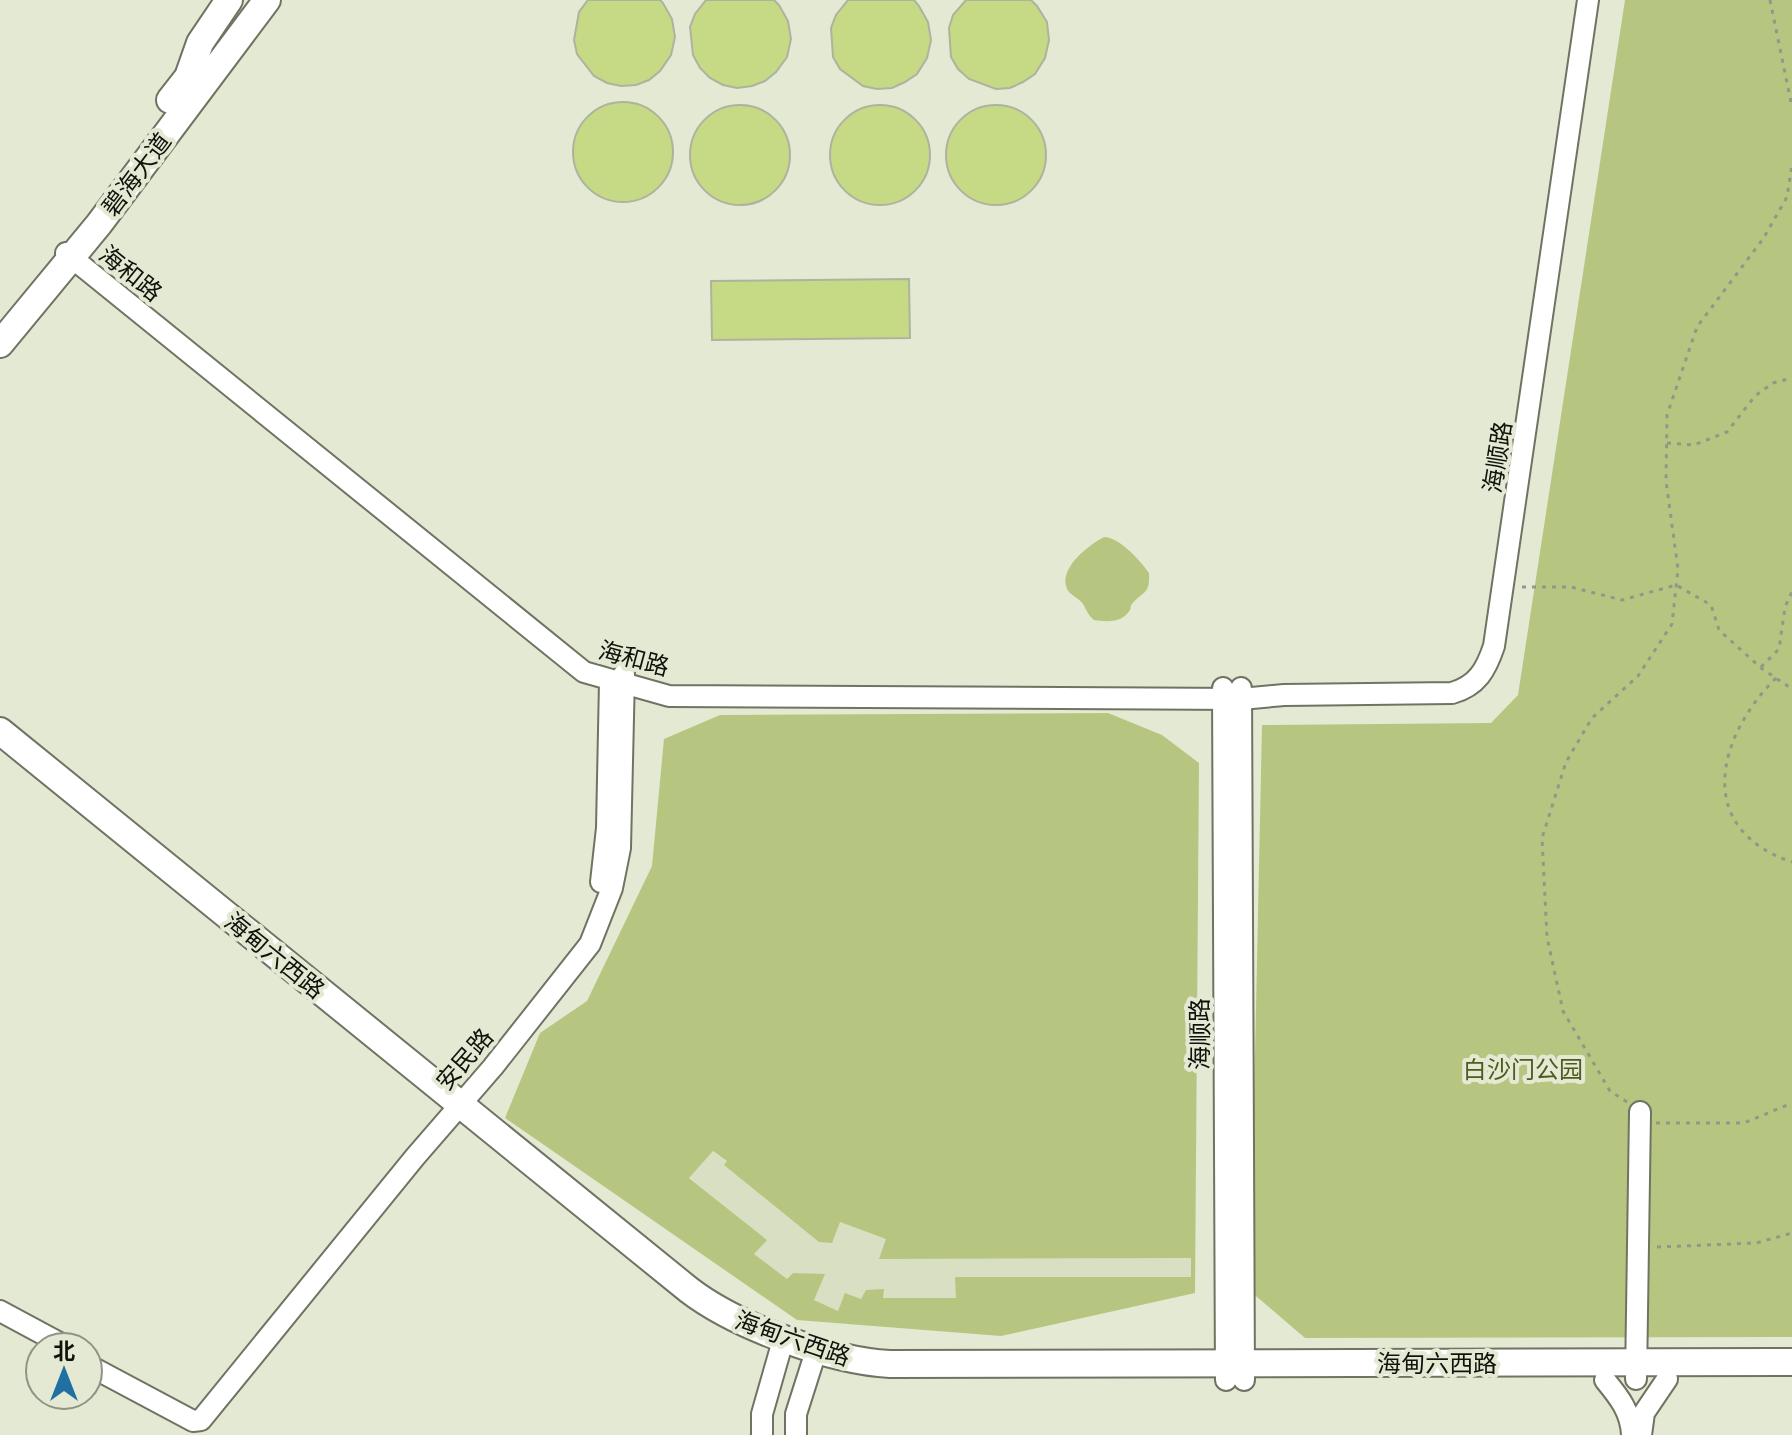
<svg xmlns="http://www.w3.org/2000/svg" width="1792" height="1435" font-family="'IBM Plex Sans','Noto Sans SC',sans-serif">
<rect width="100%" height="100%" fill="#e4e9d4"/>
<!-- built -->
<path fill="#d8dfc3" d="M712,1151L728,1162L724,1165L840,1222L887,1239L880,1259L1192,1258L1191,1277H956V1298L861,1300L838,1311L814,1300L824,1275L793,1273L787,1280L754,1254L766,1239L689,1177Z"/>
<!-- green -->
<g fill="#b6c680" fill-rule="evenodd">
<path d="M1625,0H1792V1337L1305,1338L1250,1291L1262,725L1491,723L1518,695Z"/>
<path d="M1104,537C1119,537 1140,560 1149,573C1150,595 1144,590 1132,604C1130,606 1131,608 1130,610C1122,623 1107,622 1094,620C1088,615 1087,611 1083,604C1078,597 1068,595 1066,586C1061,566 1089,545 1104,537Z"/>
<path d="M1108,713L1162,735L1199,763L1195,1293L1001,1336L797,1320L505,1118L540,1033L587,1001L652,866L664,739L720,715ZM713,1151L727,1161L724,1165L819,1242L832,1243L840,1222L886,1239L879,1259L1191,1258V1277H955L956,1298H883L884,1289L866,1290L861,1299L845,1293L838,1311L814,1300L825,1274L793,1273L787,1279L754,1254L767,1240L689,1178Z"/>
</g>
<!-- building -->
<g fill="#c6d984" stroke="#aeb39f" stroke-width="2">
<path d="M588,0H660L663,3L672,19L675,37L671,55L660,71L649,80L636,85L621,86L607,83L594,76L577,54L574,40L579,12Z"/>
<path d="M706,0H774L779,5L788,21L791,39L787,57L776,72L765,81L752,86L737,88L723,85L710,78L700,68L693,55L690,27L695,14Z"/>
<path d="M848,0H914L919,6L928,22L931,40L927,58L917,74L905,82L892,88L877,89L863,86L840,69L833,57L831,28L836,15Z"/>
<path d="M966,0H1031L1037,6L1047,22L1049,40L1045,58L1035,74L1023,82L1010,88L996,89L969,79L958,69L951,57L949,28L953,15Z"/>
<circle cx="623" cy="152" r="50"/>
<circle cx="740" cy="155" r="50"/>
<circle cx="880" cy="155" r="50"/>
<circle cx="996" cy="155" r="50"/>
<path d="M909,279L910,338L712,340L711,281Z"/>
</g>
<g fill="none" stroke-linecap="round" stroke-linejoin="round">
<!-- minor casing -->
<g stroke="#6f7462" stroke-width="24">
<g id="minor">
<path d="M66,253L584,672L669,696L1241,699L1284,695L1452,693C1477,686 1486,670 1494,646L1588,0"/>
<path d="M1223,688L1226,1380"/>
<path d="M1241,688L1244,1380"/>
<path d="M601,882L607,828L610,682"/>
<path d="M0,1311L67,1347"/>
<path d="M88,1365L193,1421L201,1420L415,1157L493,1067L590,944L612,888L620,848L624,674"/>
<path d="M1636,1379L1640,1112"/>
<path d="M1605,1380C1619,1397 1631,1412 1632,1435"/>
<path d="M762,1435V1414L784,1337"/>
<path d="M796,1435V1414L817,1348"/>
<path d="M1641,1435L1644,1413L1667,1379"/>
</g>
</g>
<!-- major casing -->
<g stroke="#6f7462" stroke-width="30">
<g id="major">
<path d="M170,100L188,77L200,43L229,0"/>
<path d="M0,344L99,224L267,0"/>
<path d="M0,731L689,1290C736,1326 831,1361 890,1364L1792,1362"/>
</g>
</g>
<!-- path -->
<g stroke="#939788" stroke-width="3" stroke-dasharray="4 6" stroke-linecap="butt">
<path d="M1770,0L1792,107"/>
<path d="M1667,443L1694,445L1727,432L1755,396L1773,383L1792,378"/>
<path d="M1522,587H1571L1622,600L1676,585L1711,605L1719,630L1761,668L1792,689"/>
<path d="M1761,667L1779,649L1785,607L1792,592"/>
<path d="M1776,678C1716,738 1694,829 1792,862"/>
<path d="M1627,1102L1610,1091L1563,1011L1547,937L1542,838L1566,762L1592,718L1638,676L1672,624L1678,569L1666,481L1667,415L1697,327L1763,239L1787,197L1792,165"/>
<path d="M1656,1123H1744L1792,1103"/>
<path d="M1657,1247L1756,1243L1792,1233"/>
</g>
<!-- minor -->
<use href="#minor" stroke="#fff" stroke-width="20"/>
<!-- major -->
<use href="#major" stroke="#fff" stroke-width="26"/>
</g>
<g text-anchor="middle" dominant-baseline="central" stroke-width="8" stroke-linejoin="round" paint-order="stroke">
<!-- street labels -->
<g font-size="24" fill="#10120b" stroke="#e4e9d4">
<text transform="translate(136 174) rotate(-53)">碧海大道</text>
<text transform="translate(131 273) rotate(39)">海和路</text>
<text transform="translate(1497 457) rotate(-81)">海顺路</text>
<text transform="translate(634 658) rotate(15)">海和路</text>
<text transform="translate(275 955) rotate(39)">海甸六西路</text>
<text transform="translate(1199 1034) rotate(-90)">海顺路</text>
<text transform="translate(464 1059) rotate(-49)">安民路</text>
<text transform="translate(793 1338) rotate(19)">海甸六西路</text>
<text x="1437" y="1363">海甸六西路</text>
</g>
<!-- park labels -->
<g font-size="24" fill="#4e5a1e" stroke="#e4e9d4">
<text x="1523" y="1069">白沙门公园</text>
</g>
</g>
<!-- north arrow -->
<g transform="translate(64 1371)"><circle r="38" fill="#e4e9d4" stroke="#8f9384" stroke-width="2"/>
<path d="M0-6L14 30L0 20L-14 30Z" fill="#2170a2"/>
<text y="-12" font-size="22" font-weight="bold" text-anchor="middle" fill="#10120b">北</text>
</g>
</svg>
